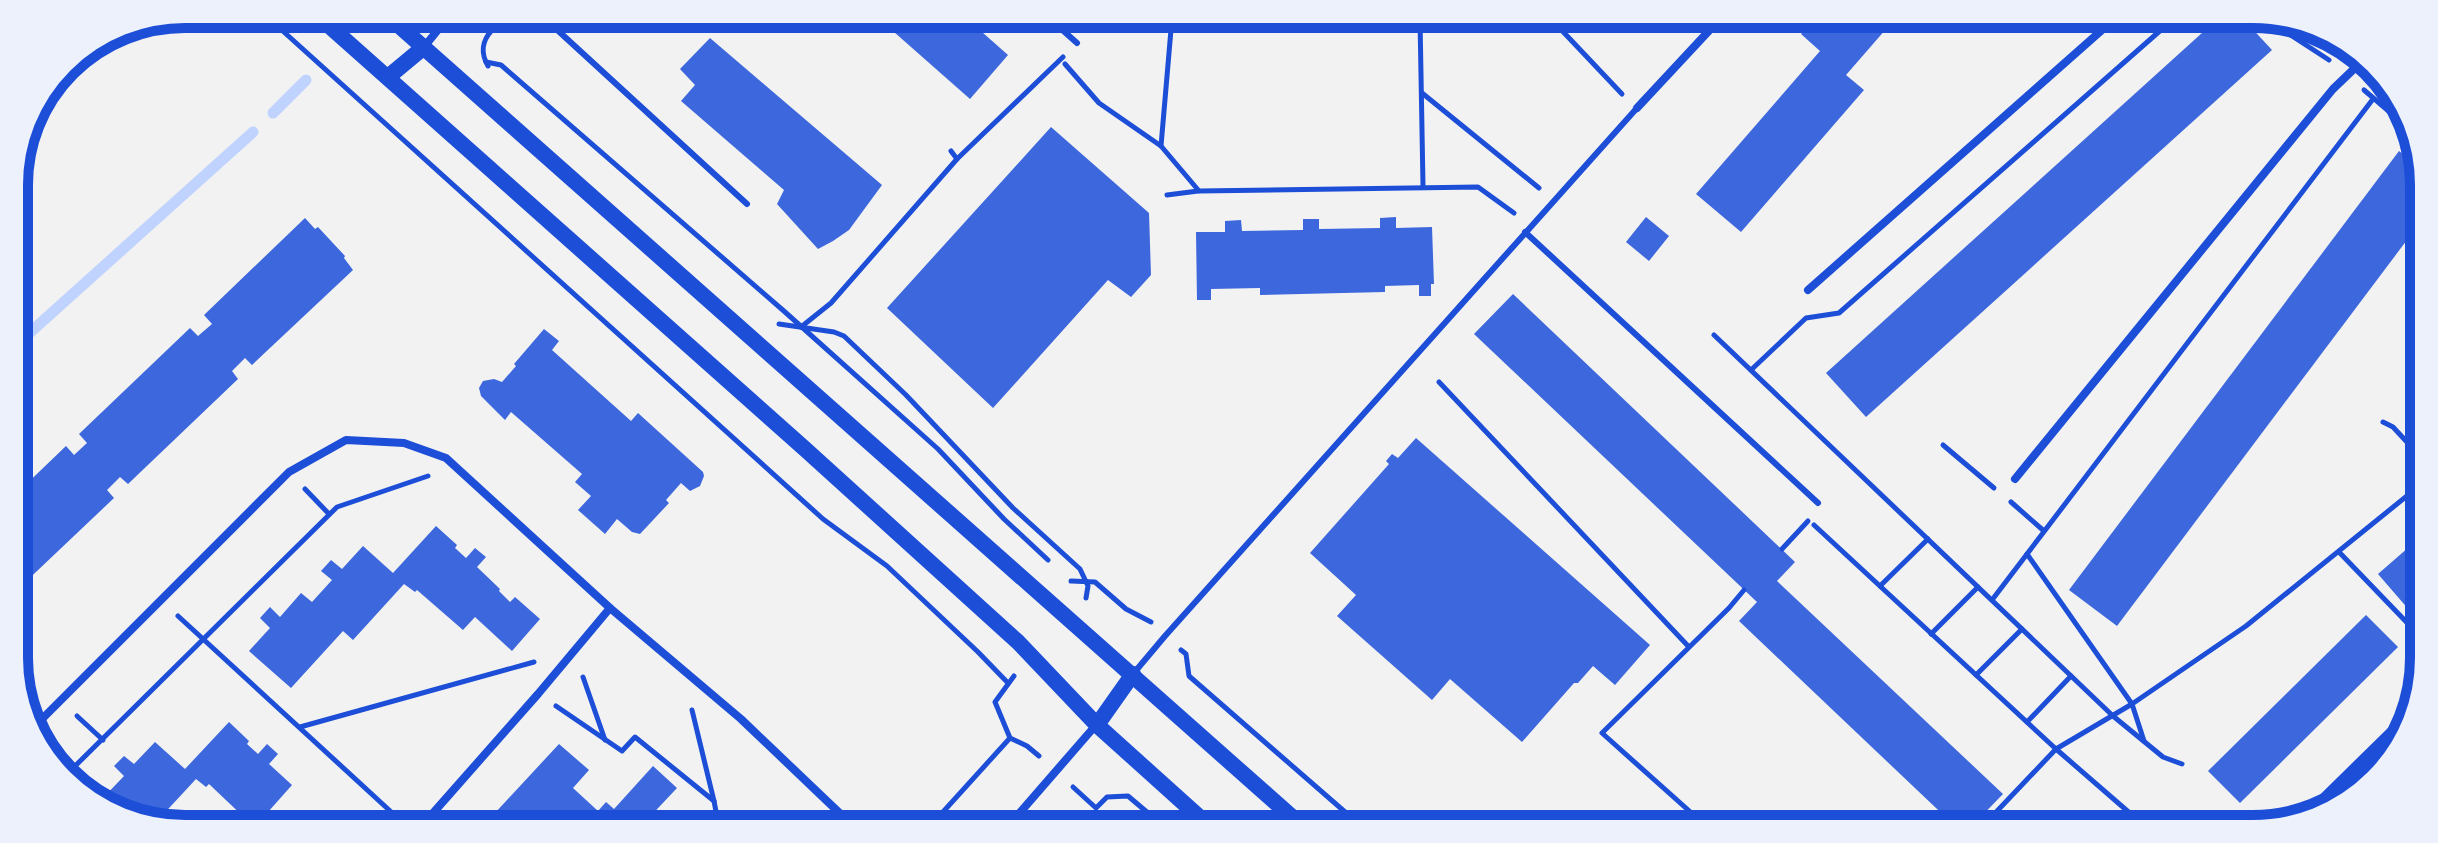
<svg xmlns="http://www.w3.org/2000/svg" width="2438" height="843" font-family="'Asap Condensed',sans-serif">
<rect width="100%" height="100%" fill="#f2f2f2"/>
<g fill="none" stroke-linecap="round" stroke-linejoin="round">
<!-- stream -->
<g stroke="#bfd3fe" stroke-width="11">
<path d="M273,113L306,80"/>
<path d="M15,346L253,132"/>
</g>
</g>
<!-- building -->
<g fill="#3d67dc">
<path d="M877,17H965L1008,55L970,99Z"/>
<path d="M1813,21H1893L1846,75L1864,90L1741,232L1696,194L1820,51L1801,34Z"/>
<path d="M2213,23H2247L2272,50L1866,417L1826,373Z"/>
<path d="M710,38L882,185L849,230L833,241L818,249L777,204L784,190L681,101L695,85L680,69Z"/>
<path d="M1051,127L1149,213L1151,275L1131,297L1108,280L993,408L887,308Z"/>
<path d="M2399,151L2422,168V220L2117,626L2069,590Z"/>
<path d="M1396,217V228L1432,227L1434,284H1431V296H1419V285L1385,286V292L1260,295V288L1211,289V300H1197L1196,232H1225V221L1241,220L1242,231L1303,230V219H1319V229L1380,228V218Z"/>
<path d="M1646,217L1669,236L1649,261L1626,242Z"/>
<path d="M305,218L315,229L318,227L345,256L344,258L353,270L252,365L245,358L232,371L238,379L128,484L120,477L107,490L114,498L17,590L16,494L66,446L74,455L87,443L79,434L190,328L198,336L212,324L204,315Z"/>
<path d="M1513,294L1795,562L1777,581L2003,794L1971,827H1956L1739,621L1757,602L1474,334Z"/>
<path d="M544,329L559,341L552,350L631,421L638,413L703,472L704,476L700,486L690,491L681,483L666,500L669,503L640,534L632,532L617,519L605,534L578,510L591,496L575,482L582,474L511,412L505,420L481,396L479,388L483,381L494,379L502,382L516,366L514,364Z"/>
<path d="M1416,438L1650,645L1615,685L1593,666L1578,683H1574L1522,742L1450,679L1432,700L1337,616L1356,595L1310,553L1389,464L1386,461L1392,454L1398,458Z"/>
<path d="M436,526L457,545L455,548L466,558L475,548L486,557L477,567L500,589L499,591L510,602L515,597L540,619L512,651L475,617L463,630L417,590L415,592L404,584L353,640L343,631L291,688L249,651L270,628L260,618L270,607L280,617L301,593L312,602L332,580L321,571L331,560L342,569L363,546L393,573Z"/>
<path d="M2417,540V598L2416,618L2378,574Z"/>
<path d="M2366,615L2398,647L2240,803L2208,771Z"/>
<path d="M229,722L249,741L247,744L258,754L267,744L278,754L269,764L292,785L260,821H248L209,784L206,787L196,779L158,820H131L101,800L124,776L114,766L124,756L134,764L155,742L185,769Z"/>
<path d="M559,744L589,770L573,788L598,811L606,802L614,809L653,766L677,788L645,822H503L494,814Z"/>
</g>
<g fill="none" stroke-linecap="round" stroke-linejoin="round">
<!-- path -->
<g stroke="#1d4ed8" stroke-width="5">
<path d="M264,14L823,519L887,566L978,652L1008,683"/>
<path d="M474,15L492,30C482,41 480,52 488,66"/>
<path d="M1420,19L1423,186"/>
<path d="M1552,20L1622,94"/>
<path d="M2272,23L2329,60"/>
<path d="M492,30L507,15"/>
<path d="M486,62L501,65L785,312L938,449L1004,519L1048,560"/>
<path d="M1065,64L1099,103L1161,146L1199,191L1478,187L1514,213"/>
<path d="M2364,90L2406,126"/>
<path d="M1422,93L1539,188"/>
<path d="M1161,146L1172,18"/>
<path d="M951,151L957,159"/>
<path d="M1167,195L1198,191"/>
<path d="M779,324L834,332L844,336L906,395L1013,508L1080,569L1088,586L1086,598"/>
<path d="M801,327L831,303L957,159L1063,57"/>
<path d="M1714,335L2113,716L2163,757L2182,764"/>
<path d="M1751,370L1806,318L1839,313L2170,22"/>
<path d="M1439,382L1689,647"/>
<path d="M2383,422L2393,427L2419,455"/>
<path d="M1943,445L1994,488"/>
<path d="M305,489L329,514"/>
<path d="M2011,502L2044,531"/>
<path d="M1814,525L2056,749L2147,828"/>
<path d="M1782,549L1808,521"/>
<path d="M2339,552L2416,632"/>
<path d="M2027,554L2132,704L2144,741"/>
<path d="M1071,581L1095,582L1126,609L1151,622"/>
<path d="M1880,586L1928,539"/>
<path d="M1992,600L2373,99"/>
<path d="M178,616L401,821"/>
<path d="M1931,634L1978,587"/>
<path d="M1181,650L1186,654L1189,676L1360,825"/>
<path d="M1976,675L2022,629"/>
<path d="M583,677L605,740"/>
<path d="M556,706L622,751L635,737L714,801"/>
<path d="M692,710L714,801L718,822"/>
<path d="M77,716L103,740"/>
<path d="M2027,722L2071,676"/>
<path d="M300,727L534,662"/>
<path d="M1010,738L1027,746L1039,756"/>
<path d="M65,776L337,507L428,476"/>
<path d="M1073,787L1096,808L1107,797L1128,796L1161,824"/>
<path d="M933,823L1010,738L995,702L1014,676"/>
<path d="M1706,826L1602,733L1729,608L1744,590"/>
<path d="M1981,828L2056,749L2132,704L2246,626L2418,487"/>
</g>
<!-- service -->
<g stroke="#1d4ed8" stroke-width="6">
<path d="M542,16L747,204"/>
<path d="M1049,18L1077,43"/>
<path d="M1525,232L1818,503"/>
<path d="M1133,674L1165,636L1637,108"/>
</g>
<!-- minor -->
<g stroke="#1d4ed8" stroke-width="8">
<path d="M424,47L450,15"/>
<path d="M1637,108L1719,20"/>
<path d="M1808,290L2111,22"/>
<path d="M2015,479L2333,89L2357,66L2366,62"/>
<path d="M35,726L289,472L346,440L404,443L446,458L610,608L741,719L850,823"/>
<path d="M2308,812L2415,707"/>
<path d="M426,821L538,694L610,608"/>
<path d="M1010,824L1096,725"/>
</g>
<!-- secondary -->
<g stroke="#1d4ed8" stroke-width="16">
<path d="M317,15L805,449L1018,642L1097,725L1207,824"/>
<path d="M387,15L1301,825"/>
<path d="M388,77L424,47"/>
<path d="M1097,725L1133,674"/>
</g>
</g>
<!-- crop -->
<path d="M0 0H2438V843H0ZM185 28H2253A157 157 0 0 1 2410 185V658A157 157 0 0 1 2253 815H185A157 157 0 0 1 28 658V185A157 157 0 0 1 185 28Z" fill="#edf1fc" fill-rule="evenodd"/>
<path fill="none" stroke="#1d4ed8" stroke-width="10" d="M185 28H2253A157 157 0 0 1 2410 185V658A157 157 0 0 1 2253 815H185A157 157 0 0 1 28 658V185A157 157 0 0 1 185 28Z"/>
</svg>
